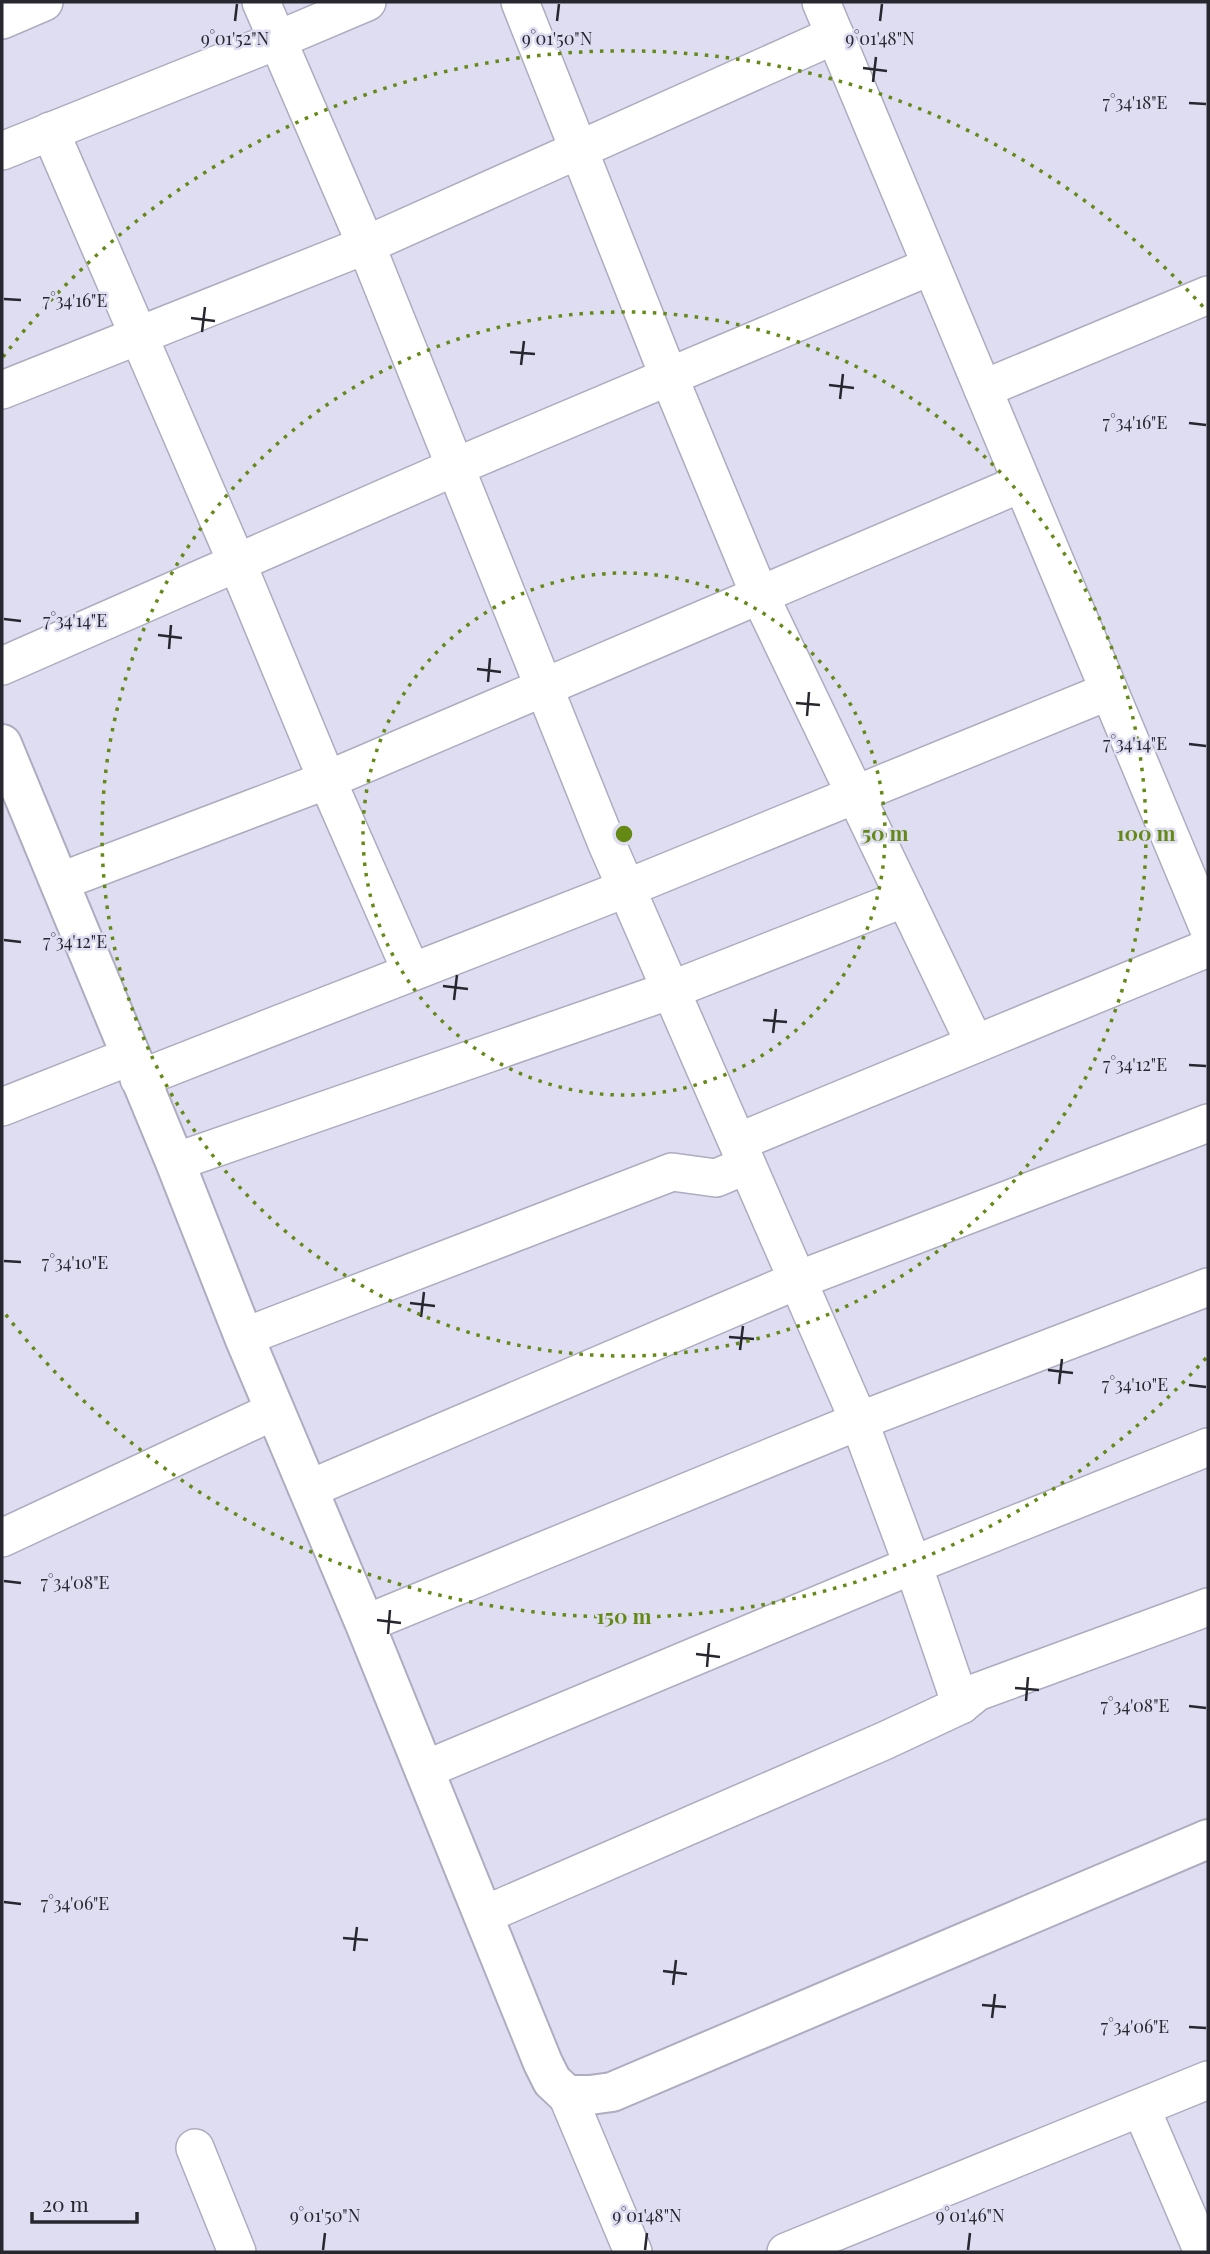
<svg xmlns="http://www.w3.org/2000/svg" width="1210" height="2254" font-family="'Playfair Display',serif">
<rect width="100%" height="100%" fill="#deddf2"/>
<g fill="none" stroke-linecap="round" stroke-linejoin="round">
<!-- minor casing -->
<g stroke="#adacc0" stroke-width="40">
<g id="minor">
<path d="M261,2L366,245L607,844L859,1421L920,1585L961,1705"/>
<path d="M520,2L669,377L760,596L975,1044"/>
<path d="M821,2L1208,927"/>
<path d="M2,20L44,2"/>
<path d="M50,131L237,563L327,780L411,971"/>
<path d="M2,151L256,49L367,2"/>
<path d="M983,389L1208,295"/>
<path d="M2,390L366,245L835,35"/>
<path d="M2,666L455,467L931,266"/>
<path d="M59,882L327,780L1022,483"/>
<path d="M139,1079L627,888L1109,691"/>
<path d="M2,1107L131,1056"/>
<path d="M738,1142L1208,948"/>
<path d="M175,1162L671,990L905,898"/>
<path d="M244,1337L672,1172L716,1178L747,1165"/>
<path d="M309,1489L798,1280L1208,1123"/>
<path d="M2,1538L274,1411"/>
<path d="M365,1624L859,1421L1208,1287"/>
<path d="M424,1770L913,1565L1208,1447"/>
<path d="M484,1915L884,1741L961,1705L977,1692L1208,1607"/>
<path d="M567,2095L633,2252"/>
<path d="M1141,2108L1203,2252"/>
<path d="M195,2148L237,2252"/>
<path d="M786,2252L1208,2080"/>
</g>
</g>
<!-- tertiary casing -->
<g stroke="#adacc0" stroke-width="42">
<path id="tertiary" d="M2,744L175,1162L244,1337L365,1624L543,2063L552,2081L567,2095H590L612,2092L1208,1839"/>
</g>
<!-- minor -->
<use href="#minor" stroke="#fff" stroke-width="37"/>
<!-- tertiary -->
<use href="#tertiary" stroke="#fff" stroke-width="38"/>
</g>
<!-- ticks -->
<path fill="none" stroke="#27272f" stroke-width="2.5" d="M235,21L237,4M557,21L559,4M880,21L882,4M863,68L887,71M873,82L876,57M1189,103L1206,104M4,299L21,300M191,318L215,321M202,332L205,307M510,352L535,354M521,365L524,341M829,385L854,388M840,399L843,374M1189,423L1206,425M4,619L21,621M158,635L182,638M169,649L171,625M477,669L501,672M488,682L490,658M796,703L820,705M807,716L809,692M1189,744L1206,746M4,940L21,942M443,986L468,989M454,1000L457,975M763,1020L787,1022M773,1033L776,1009M1189,1065L1206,1066M4,1261L21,1262M410,1303L435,1306M421,1317L424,1292M729,1337L754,1339M740,1350L743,1326M1048,1370L1073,1373M1059,1384L1062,1359M1189,1385L1206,1387M4,1581L21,1583M377,1620L401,1623M388,1634L390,1610M696,1654L720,1657M707,1667L709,1643M1015,1688L1039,1690M1026,1701L1028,1677M1189,1706L1206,1708M4,1902L21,1904M343,1938L368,1940M354,1951L357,1927M663,1971L687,1974M673,1985L676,1960M982,2005L1006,2007M992,2018L995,1994M1189,2027L1206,2028M323,2250L325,2233M645,2250L647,2233M968,2250L970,2233"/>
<!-- distance rings -->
<g fill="none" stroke="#648a15" stroke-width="3.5" stroke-dasharray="3.5 7">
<circle cx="624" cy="834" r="261"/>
<circle cx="624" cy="834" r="522"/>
<path d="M1206 1358A783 783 0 0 1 3 1311M3 357A783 783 0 0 1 1206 310"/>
</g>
<g font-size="18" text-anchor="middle" fill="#27272f" stroke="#deddf2" stroke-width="5" stroke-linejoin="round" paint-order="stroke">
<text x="235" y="45">9°01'52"N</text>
<text x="557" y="45">9°01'50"N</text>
<text x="880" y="45">9°01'48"N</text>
<text x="1135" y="109">7°34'18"E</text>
<text x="75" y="307">7°34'16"E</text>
<text x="1135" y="429">7°34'16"E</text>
<text x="75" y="627">7°34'14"E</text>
<text x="1135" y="750">7°34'14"E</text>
<text x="75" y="948">7°34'12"E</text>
<text x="1135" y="1071">7°34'12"E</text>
<text x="75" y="1269">7°34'10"E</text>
<text x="1135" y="1391">7°34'10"E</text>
<text x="75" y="1589">7°34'08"E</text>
<text x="1135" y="1712">7°34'08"E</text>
<text x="75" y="1910">7°34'06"E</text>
<text x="1135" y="2033">7°34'06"E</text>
<text x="325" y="2222">9°01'50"N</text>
<text x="647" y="2222">9°01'48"N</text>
<text x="970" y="2222">9°01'46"N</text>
</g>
<circle cx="624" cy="834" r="10" fill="#648a15" stroke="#deddf2" stroke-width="3.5"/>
<g font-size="21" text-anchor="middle" font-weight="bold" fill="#648a15" stroke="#deddf2" stroke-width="5" stroke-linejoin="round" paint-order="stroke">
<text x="885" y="841">50 m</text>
<text x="1146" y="841">100 m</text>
<text x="624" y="1624">150 m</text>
</g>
<!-- border -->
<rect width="1210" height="2254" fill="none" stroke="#27272f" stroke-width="7"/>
<!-- scale -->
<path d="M32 2212v10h105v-10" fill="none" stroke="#27272f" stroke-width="3.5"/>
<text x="42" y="2212" font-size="21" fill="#27272f" stroke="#deddf2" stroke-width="5" paint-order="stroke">20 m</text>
</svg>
